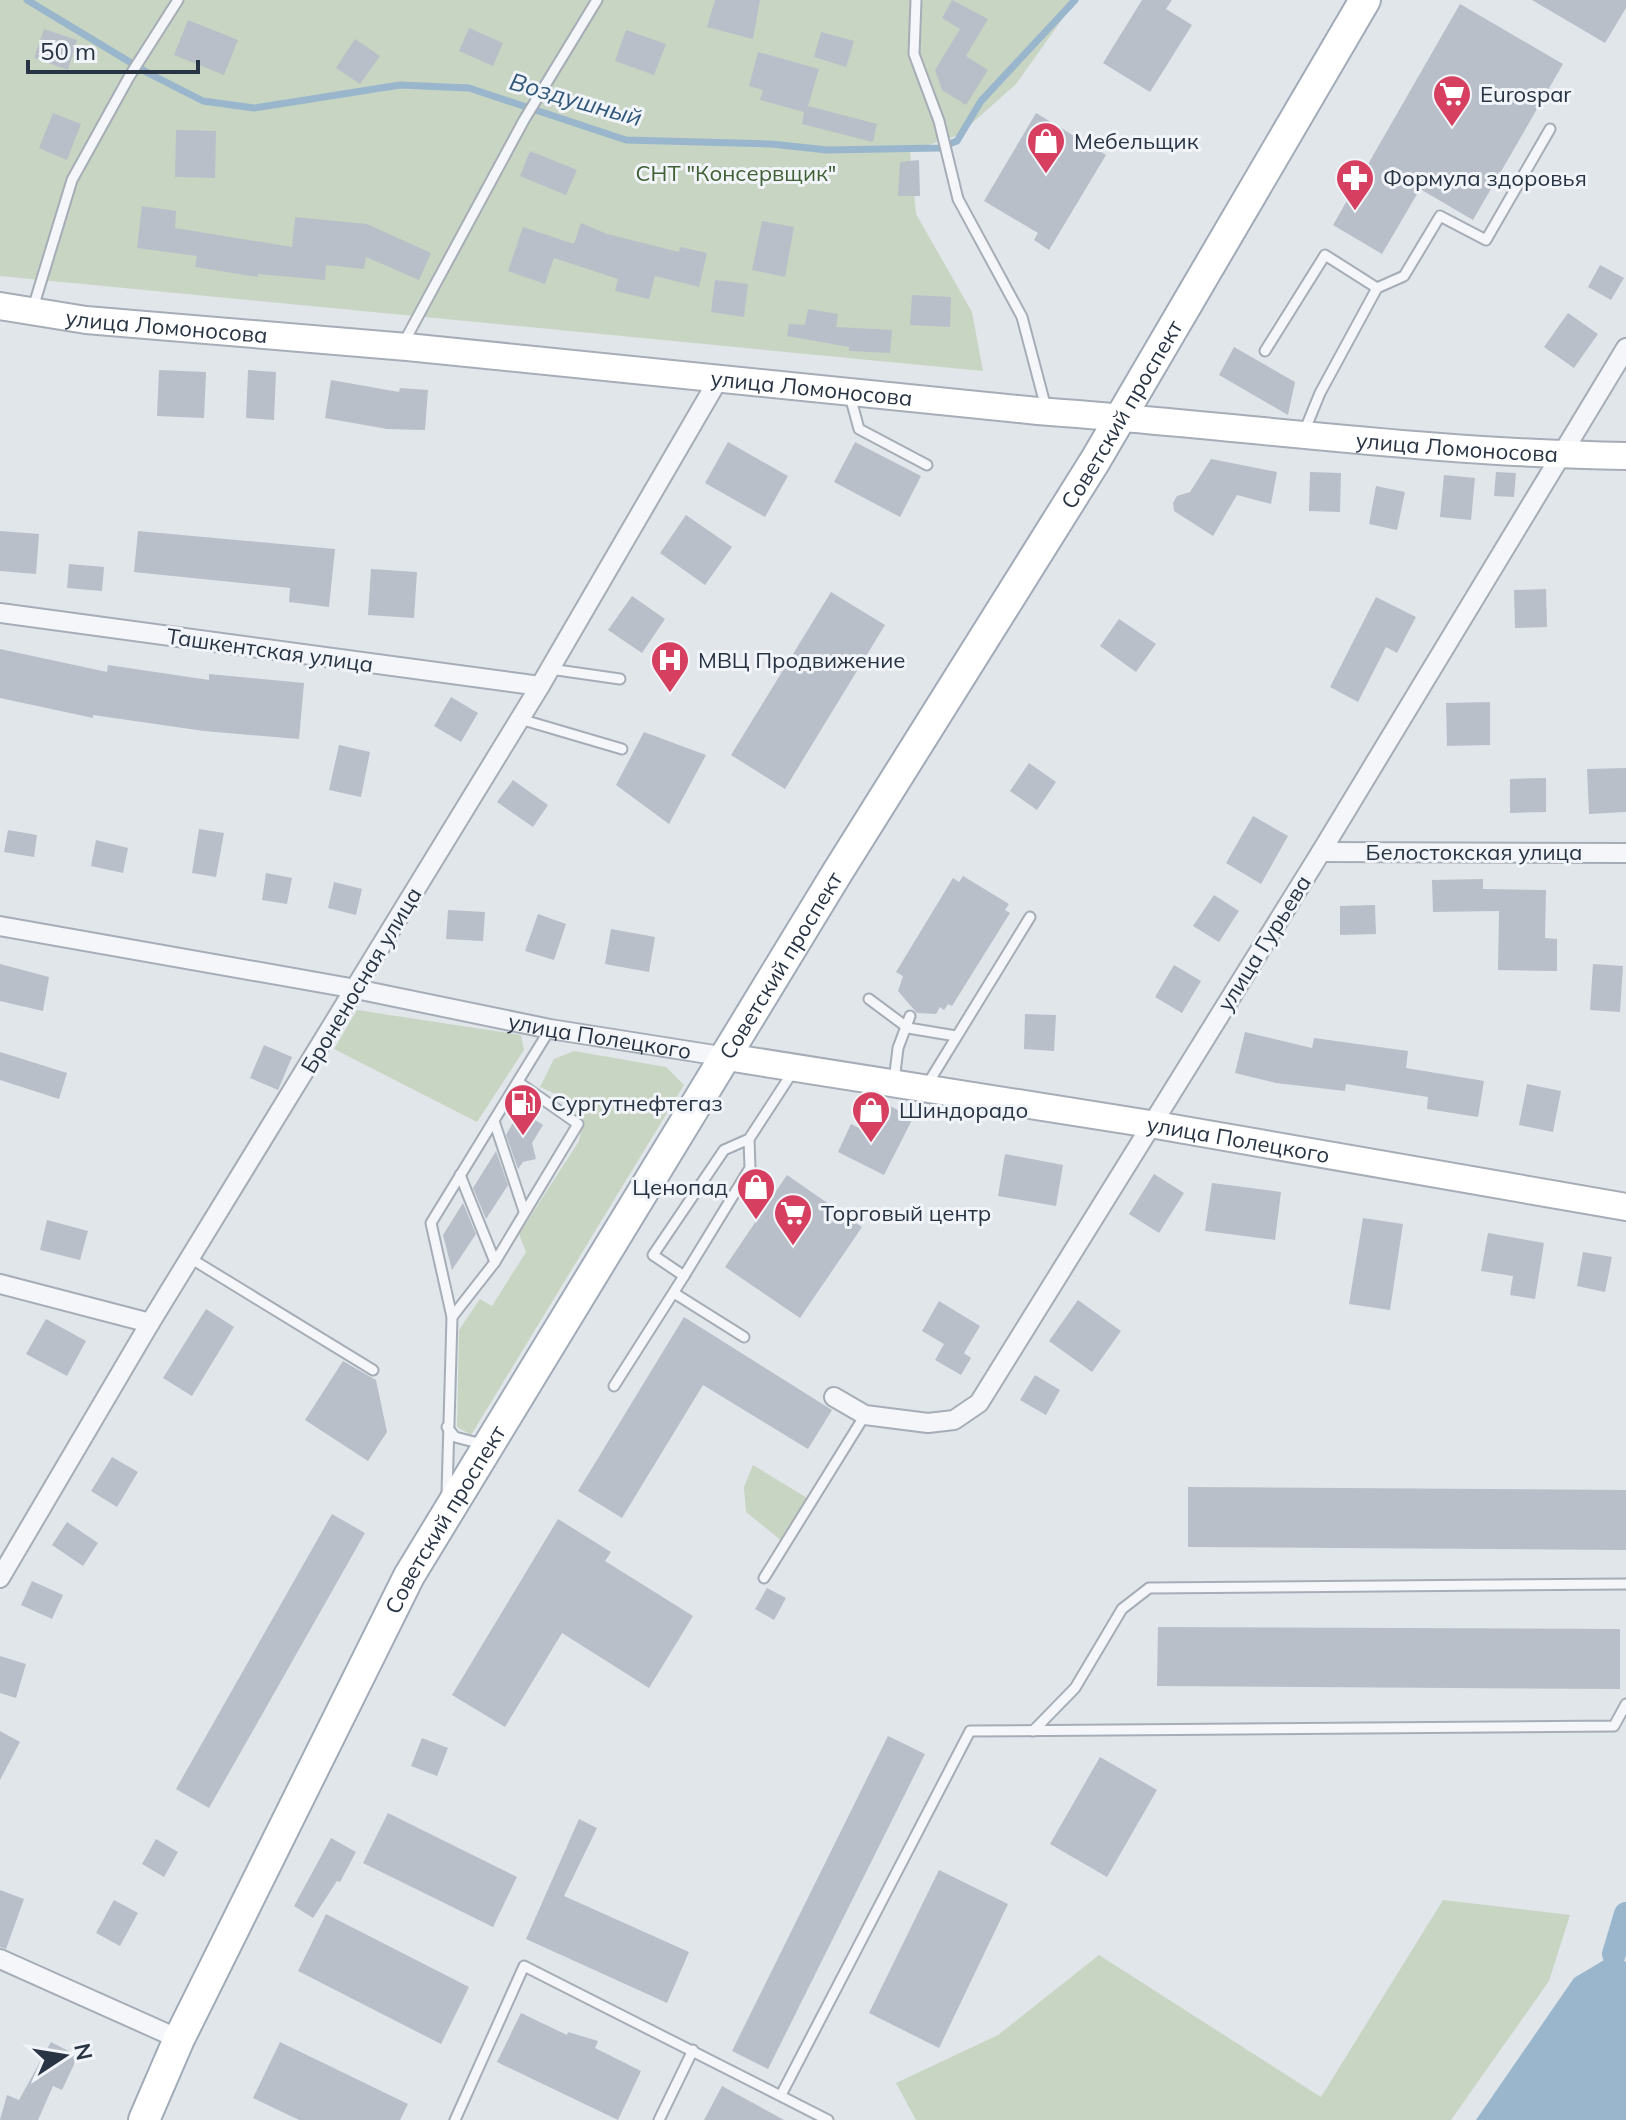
<svg xmlns="http://www.w3.org/2000/svg" width="1626" height="2120" font-family="Mulish,sans-serif">
<rect width="100%" height="100%" fill="#e1e6eb"/>
<!-- green -->
<g fill="#c8d5c2">
<path d="M0,0H1076L1016,84L959,135L910,151L916,214L972,312L983,371L0,276Z"/>
<path d="M357,1010L521,1035L524,1050L477,1122L334,1049Z"/>
<path d="M574,1051L666,1067L684,1085L471,1435L457,1427L459,1330L480,1299L492,1306L526,1252L519,1234L579,1141C584,1122 579,1113 563,1102L565,1098L540,1087L554,1059Z"/>
<path d="M753,1465L807,1498L783,1542L746,1512L744,1487Z"/>
<path d="M1443,1900L1570,1915L1549,1981L1451,2120H916L896,2083L998,2035L1099,1955L1321,2097Z"/>
</g>
<!-- water -->
<path fill="#9ab6cd" d="M1614,1954L1626,1962V2120H1476L1574,1978Z"/>
<g fill="none" stroke-linecap="round" stroke-linejoin="round">
<!-- stream -->
<path stroke="#9ab6cd" stroke-width="7" d="M27,0L148,73L203,101L254,108L400,85L469,88L626,140L771,144L827,150L939,148L957,141L981,101L1075,0"/>
<!-- canal -->
<path stroke="#9ab6cd" stroke-width="24" d="M1614,1954L1626,1914"/>
</g>
<!-- building -->
<g fill="#b8bfc9">
<path d="M715,0H760L753,39L707,27Z"/>
<path d="M952,0L988,19L966,56L988,70L966,105L942,90L935,70L960,29L942,18Z"/>
<path d="M1142,0H1172L1166,9L1192,25L1150,92L1103,63Z"/>
<path d="M1532,0H1626V8L1605,43Z"/>
<path d="M1460,4L1563,64L1473,220L1420,189L1382,254L1333,225Z"/>
<path d="M188,20L238,40L224,75L174,55Z"/>
<path d="M469,28L503,43L493,66L459,51Z"/>
<path d="M44,29L77,40L68,70L34,58Z"/>
<path d="M626,30L666,44L654,75L615,61Z"/>
<path d="M821,32L854,41L846,67L814,57Z"/>
<path d="M355,39L380,56L360,84L336,68Z"/>
<path d="M758,52L819,69L808,106L877,124L873,142L802,124L804,112L760,100L763,90L749,86Z"/>
<path d="M53,113L81,124L67,160L39,148Z"/>
<path d="M1036,113L1106,155L1049,250L1034,240L1038,233L984,201Z"/>
<path d="M176,130L216,131L215,178L175,177Z"/>
<path d="M530,151L577,170L566,195L520,176Z"/>
<path d="M919,160L920,196H898L900,162Z"/>
<path d="M142,206L176,211L175,228L292,247L295,217L367,224L431,253L419,280L366,257L364,269L326,265L325,280L258,274V277L195,267L197,256L137,248Z"/>
<path d="M762,221L794,227L785,277L752,270Z"/>
<path d="M581,223L607,234L679,252L680,247L707,253L699,287L655,276L649,299L615,291L618,279L554,258L545,284L508,271L523,227L574,244Z"/>
<path d="M1600,265L1624,278L1611,300L1588,287Z"/>
<path d="M715,280L748,284L744,317L711,312Z"/>
<path d="M912,295L951,297L950,327L910,325Z"/>
<path d="M808,309L838,314L836,327L892,330L890,353L849,351V347L787,336L789,324L805,325Z"/>
<path d="M1568,313L1598,334L1574,368L1544,347Z"/>
<path d="M1234,347L1295,382L1288,415L1219,375Z"/>
<path d="M159,370L206,372L204,418L157,416Z"/>
<path d="M248,370L276,372L274,420L246,418Z"/>
<path d="M331,380L399,392L400,388L428,390L425,430L387,429L325,418Z"/>
<path d="M728,442L788,476L765,517L705,483Z"/>
<path d="M855,442L921,476L900,517L834,482Z"/>
<path d="M1211,459L1277,472L1271,504L1237,495L1213,536L1174,511L1173,503L1177,496L1190,492Z"/>
<path d="M1310,472L1341,473L1340,512L1309,511Z"/>
<path d="M1496,472L1516,473L1514,497L1494,496Z"/>
<path d="M1444,475L1475,478L1471,520L1440,517Z"/>
<path d="M1376,486L1405,492L1397,530L1369,524Z"/>
<path d="M686,515L732,547L705,585L660,553Z"/>
<path d="M0,531L39,534L36,574L0,571Z"/>
<path d="M138,531L335,549L329,607L289,602L290,588L134,572Z"/>
<path d="M69,564L104,567L102,591L67,588Z"/>
<path d="M371,569L417,572L414,618L368,615Z"/>
<path d="M1546,589L1547,627L1515,628L1514,590Z"/>
<path d="M831,592L885,625L785,789L731,755Z"/>
<path d="M632,596L665,619L642,653L608,630Z"/>
<path d="M1376,597L1416,617L1397,653L1386,647L1358,702L1330,687Z"/>
<path d="M1119,619L1156,644L1136,672L1100,646Z"/>
<path d="M0,649L107,672L108,665L209,680V674L304,683L299,739L204,731L93,715V718L0,698Z"/>
<path d="M451,697L478,713L461,742L434,726Z"/>
<path d="M1490,702V745L1447,746L1446,703Z"/>
<path d="M644,732L706,755L669,824L616,785Z"/>
<path d="M339,745L370,752L361,797L329,790Z"/>
<path d="M1029,763L1056,782L1037,810L1010,791Z"/>
<path d="M1626,768V812L1589,814L1587,769Z"/>
<path d="M1546,778V812L1510,813V779Z"/>
<path d="M513,780L548,805L533,827L497,802Z"/>
<path d="M1253,816L1288,836L1261,884L1226,863Z"/>
<path d="M199,829L224,833L216,877L192,873Z"/>
<path d="M8,830L37,835L34,857L4,852Z"/>
<path d="M96,840L128,848L123,873L91,866Z"/>
<path d="M266,873L292,878L287,904L262,900Z"/>
<path d="M963,876L1009,904L1005,910L1010,913L952,1006L948,1004L944,1010L940,1007L936,1014L917,1013L898,991L903,976L896,972L953,878L959,882Z"/>
<path d="M1483,879V889L1546,890L1545,938L1557,939V971L1498,970L1499,911L1433,912L1432,880Z"/>
<path d="M334,882L362,889L356,915L328,908Z"/>
<path d="M1214,895L1239,911L1219,942L1193,926Z"/>
<path d="M1375,905L1376,934L1340,935V906Z"/>
<path d="M448,910L485,912L483,941L446,939Z"/>
<path d="M538,914L566,924L554,960L525,951Z"/>
<path d="M611,929L655,937L649,972L605,964Z"/>
<path d="M0,964L49,977L43,1011L0,1001Z"/>
<path d="M1593,964L1623,966L1620,1012L1590,1010Z"/>
<path d="M1174,965L1201,981L1182,1013L1155,997Z"/>
<path d="M1025,1014L1056,1015L1054,1051L1024,1049Z"/>
<path d="M1245,1032L1312,1048L1314,1038L1408,1051L1406,1068L1484,1081L1478,1117L1427,1109L1428,1097L1346,1084L1345,1091L1276,1083L1235,1073Z"/>
<path d="M264,1045L292,1057L278,1090L250,1078Z"/>
<path d="M0,1052L67,1073L59,1099L0,1080Z"/>
<path d="M1527,1084L1561,1091L1553,1132L1519,1125Z"/>
<path d="M890,1106L913,1118L884,1175L838,1152L851,1124L875,1136Z"/>
<path d="M520,1110L543,1125L532,1143L536,1159L523,1162L518,1169L506,1135Z"/>
<path d="M496,1151L508,1185L486,1219L473,1188Z"/>
<path d="M1005,1154L1063,1165L1056,1206L998,1196Z"/>
<path d="M1154,1174L1184,1193L1159,1233L1129,1214Z"/>
<path d="M787,1175L862,1227L800,1318L725,1267Z"/>
<path d="M1212,1183L1281,1192L1275,1240L1205,1231Z"/>
<path d="M463,1203L476,1234L452,1270L443,1235Z"/>
<path d="M1363,1218L1403,1224L1390,1310L1349,1304Z"/>
<path d="M47,1220L88,1231L80,1260L40,1250Z"/>
<path d="M1488,1233L1544,1243L1535,1299L1510,1295L1513,1276L1481,1271Z"/>
<path d="M1583,1252L1612,1257L1605,1292L1577,1286Z"/>
<path d="M1078,1300L1121,1331L1092,1372L1049,1341Z"/>
<path d="M939,1301L980,1326L964,1353L971,1358L961,1375L935,1360L944,1344L922,1331Z"/>
<path d="M206,1309L234,1327L192,1396L163,1378Z"/>
<path d="M684,1317L832,1410L808,1449L703,1385L622,1518L578,1491Z"/>
<path d="M46,1319L86,1341L67,1376L26,1354Z"/>
<path d="M343,1361L376,1380L387,1432L368,1461L305,1420Z"/>
<path d="M1035,1375L1060,1390L1046,1415L1020,1400Z"/>
<path d="M112,1457L138,1472L117,1507L91,1491Z"/>
<path d="M1188,1487L1626,1490V1550L1188,1547Z"/>
<path d="M332,1514L365,1533L209,1808L176,1789Z"/>
<path d="M558,1519L611,1552L605,1561L693,1616L649,1688L562,1633L505,1727L452,1695Z"/>
<path d="M67,1522L98,1543L83,1566L52,1545Z"/>
<path d="M32,1581L63,1595L52,1619L21,1605Z"/>
<path d="M767,1588L786,1598L774,1620L755,1609Z"/>
<path d="M1158,1627L1620,1629V1689L1157,1686Z"/>
<path d="M0,1656L26,1664L16,1698L0,1693Z"/>
<path d="M0,1731L20,1742L0,1780Z"/>
<path d="M888,1736L925,1754L768,2069L732,2051Z"/>
<path d="M422,1738L448,1748L437,1776L411,1766Z"/>
<path d="M1100,1757L1157,1790L1107,1877L1050,1844Z"/>
<path d="M388,1813L517,1877L493,1927L363,1863Z"/>
<path d="M579,1819L597,1828L564,1896L689,1952L667,2003L526,1939Z"/>
<path d="M331,1838L356,1852L340,1882L337,1881L313,1918L294,1906Z"/>
<path d="M156,1839L178,1852L164,1877L142,1864Z"/>
<path d="M939,1870L1008,1904L939,2048L869,2013Z"/>
<path d="M0,1890L24,1899L6,1949L0,1947Z"/>
<path d="M114,1900L138,1913L120,1946L96,1933Z"/>
<path d="M326,1914L469,1987L441,2044L298,1971Z"/>
<path d="M521,2013L567,2035L568,2032L598,2041L595,2048L641,2071L618,2120L497,2062Z"/>
<path d="M51,2042L78,2056L62,2090L53,2086L38,2120H0L7,2095L19,2100Z"/>
<path d="M280,2042L408,2104L400,2120H299L253,2098Z"/>
<path d="M722,2086L784,2120H704Z"/>
</g>
<g fill="none" stroke-linecap="round" stroke-linejoin="round">
<!-- lane casing -->
<g stroke="#a6adb6" stroke-width="13">
<g id="lane">
<path d="M916,0L914,54L939,121L958,199L1022,317L1046,408"/>
<path d="M1377,288L1404,276L1440,216L1486,240L1550,129"/>
<path d="M33,308L72,180L129,77L178,0"/>
<path d="M403,344L524,120L597,0"/>
<path d="M1265,351L1325,255L1377,288L1320,393L1304,432"/>
<path d="M850,396L859,429L927,465"/>
<path d="M550,669L620,679"/>
<path d="M520,719L622,749"/>
<path d="M869,999L908,1028L956,1036"/>
<path d="M894,1081L898,1048L910,1016"/>
<path d="M927,1085L1030,917"/>
<path d="M494,1121L524,1211"/>
<path d="M749,1139L750,1168L684,1276L653,1255L724,1150L749,1139L794,1070"/>
<path d="M460,1175L495,1262"/>
<path d="M190,1258L373,1370"/>
<path d="M674,1293L744,1337"/>
<path d="M452,1317L495,1262L578,1124L518,1082"/>
<path d="M614,1386L684,1276"/>
<path d="M447,1427L455,1437L482,1444"/>
<path d="M447,1493L452,1317L431,1223L550,1029"/>
<path d="M764,1578L865,1415"/>
<path d="M1033,1731L1075,1688L1122,1609L1149,1588L1626,1584"/>
<path d="M781,2095L970,1731L1614,1726L1626,1704"/>
<path d="M455,2120L524,1966L828,2120"/>
<path d="M659,2120L693,2050"/>
</g>
</g>
<!-- street casing -->
<g stroke="#a6adb6" stroke-width="22">
<g id="street">
<path d="M0,613L540,686"/>
<path d="M1321,852L1626,853"/>
<path id="s1" d="M0,926L356,989L550,1029L727,1057"/>
<path d="M0,1284L150,1323"/>
<path d="M834,1397L865,1415L928,1423L954,1420L979,1403L1321,852L1626,348"/>
<path d="M0,1578L150,1323L540,686L718,380"/>
<path d="M0,1959L179,2039"/>
</g>
</g>
<!-- secondary casing -->
<g stroke="#a6adb6" stroke-width="30">
<g id="secondary">
<path id="s2" d="M0,306L86,320L407,347L1038,411C1234,425 1429,453 1626,456"/>
<path id="s3" d="M727,1057L1150,1124L1626,1207"/>
</g>
</g>
<!-- primary casing -->
<g stroke="#a0abb7" stroke-width="34">
<g id="primary">
<path id="s4" d="M144,2120L179,2039L409,1576L837,873L1095,461L1365,0"/>
</g>
</g>
<!-- lane -->
<use href="#lane" stroke="#f4f6f9" stroke-width="9"/>
<!-- street -->
<use href="#street" stroke="#f4f6f9" stroke-width="18"/>
<!-- secondary -->
<use href="#secondary" stroke="#fff" stroke-width="26"/>
<!-- primary -->
<use href="#primary" stroke="#fff" stroke-width="30"/>
</g>
<!-- icons -->
<defs>
<g id="supermarket-pin" transform="scale(2)"><path d="M0 17L-7.5 6A9.5 9.5 0 1 1 7.5 6Z" fill="#d73f61" stroke="#f1f4f8"/><path d="M-6-5.5h2.5l.6 2H6L4.5 2H-2.5L-4.4-4H-6ZM-1.5 3.2a1.3 1.3 0 1 0 .1 0ZM3 3.2a1.3 1.3 0 1 0 .1 0Z" fill="#fff"/></g>
<g id="shop-pin" transform="scale(2)"><path d="M0 17L-7.5 6A9.5 9.5 0 1 1 7.5 6Z" fill="#d73f61" stroke="#f1f4f8"/><path d="M-5-2.5h2.3a2.7 3.5 0 0 1 5.4 0H5L5.5 6h-11ZM-1.5-2.5h3a1.5 2.3 0 0 0-3 0Z" fill="#fff"/></g>
<g id="pharmacy-pin" transform="scale(2)"><path d="M0 17L-7.5 6A9.5 9.5 0 1 1 7.5 6Z" fill="#d73f61" stroke="#f1f4f8"/><path d="M-2-6h4v4h4v4h-4v4h-4v-4h-4v-4h4Z" fill="#fff"/></g>
<g id="hospital-pin" transform="scale(2)"><path d="M0 17L-7.5 6A9.5 9.5 0 1 1 7.5 6Z" fill="#d73f61" stroke="#f1f4f8"/><path d="M-5-5h3v3.5h4V-5h3V5h-3V1.5h-4V5h-3Z" fill="#fff"/></g>
<g id="fuel-pin" transform="scale(2)"><path d="M0 17L-7.5 6A9.5 9.5 0 1 1 7.5 6Z" fill="#d73f61" stroke="#f1f4f8"/><path d="M-5.5-6h7V0h2V4h1.3V-2.5L3-4.5l.8-.8L6-3V5H2.5V1h-1V6h-7ZM-4.2-4.7v3.2H.2V-4.7Z" fill="#fff"/></g>
</defs>
<g fill-rule="evenodd">
<use href="#supermarket-pin" x="1452" y="94"/>
<use href="#shop-pin" x="1046" y="141"/>
<use href="#pharmacy-pin" x="1355" y="178"/>
<use href="#hospital-pin" x="670" y="660"/>
<use href="#fuel-pin" x="523" y="1103"/>
<use href="#shop-pin" x="871" y="1110"/>
<use href="#shop-pin" x="756" y="1187"/>
<use href="#supermarket-pin" x="793" y="1213"/>
</g>
<g text-anchor="middle" dominant-baseline="central" stroke-width="6" stroke-linejoin="round" paint-order="stroke">
<!-- poi labels -->
<g font-size="22" fill="#283444" stroke="#f1f4f8" text-anchor="start">
<text x="1480" y="94">Eurospar</text>
<text x="1074" y="141">Мебельщик</text>
<text x="1383" y="178">Формула здоровья</text>
<text x="698" y="660">МВЦ Продвижение</text>
<text x="551" y="1103">Сургутнефтегаз</text>
<text x="899" y="1110">Шиндорадо</text>
<text x="728" y="1187" text-anchor="end">Ценопад</text>
<text x="821" y="1213">Торговый центр</text>
</g>
<!-- park labels -->
<g font-size="22" fill="#406035" stroke="#f1f4f8">
<text x="736" y="173">СНТ "Консервщик"</text>
</g>
<!-- street labels -->
<g font-size="22" fill="#283444" stroke="#f1f4f8">
<text stroke="none"><textPath href="#s2" startOffset="168">улица Ломоносова</textPath></text>
<text stroke="none"><textPath href="#s2" startOffset="816">улица Ломоносова</textPath></text>
<text stroke="none"><textPath href="#s4" startOffset="1968">Советский проспект</textPath></text>
<text stroke="none"><textPath href="#s2" startOffset="1464">улица Ломоносова</textPath></text>
<text transform="translate(270 650) rotate(8)">Ташкентская улица</text>
<text x="1474" y="852">Белостокская улица</text>
<text transform="translate(1264 943) rotate(-58)">улица Гурьева</text>
<text stroke="none"><textPath href="#s4" startOffset="1320">Советский проспект</textPath></text>
<text transform="translate(361 980) rotate(-59)">Броненосная улица</text>
<text stroke="none"><textPath href="#s1" startOffset="610">улица Полецкого</textPath></text>
<text stroke="none"><textPath href="#s3" startOffset="518">улица Полецкого</textPath></text>
<text stroke="none"><textPath href="#s4" startOffset="672">Советский проспект</textPath></text>
</g>
<!-- water labels -->
<g font-size="24" font-style="italic" fill="#30577a" stroke="#f1f4f8">
<text transform="translate(576 99) rotate(16)">Воздушный</text>
</g>
</g>
<!-- north arrow -->
<g transform="translate(64 2056) rotate(78)" stroke="#f1f4f8" stroke-width="6" paint-order="stroke">
<path d="M0-6L14 30L0 20L-14 30Z" fill="#283444"/>
<text y="-12" font-size="22" font-weight="bold" text-anchor="middle" fill="#283444">N</text>
</g>
<!-- scale -->
<path d="M28 60v12h170v-12" fill="none" stroke="#283444" stroke-width="4"/>
<text x="40" y="60" font-size="24" fill="#283444" stroke="#f1f4f8" stroke-width="6" paint-order="stroke">50 m</text>
</svg>
